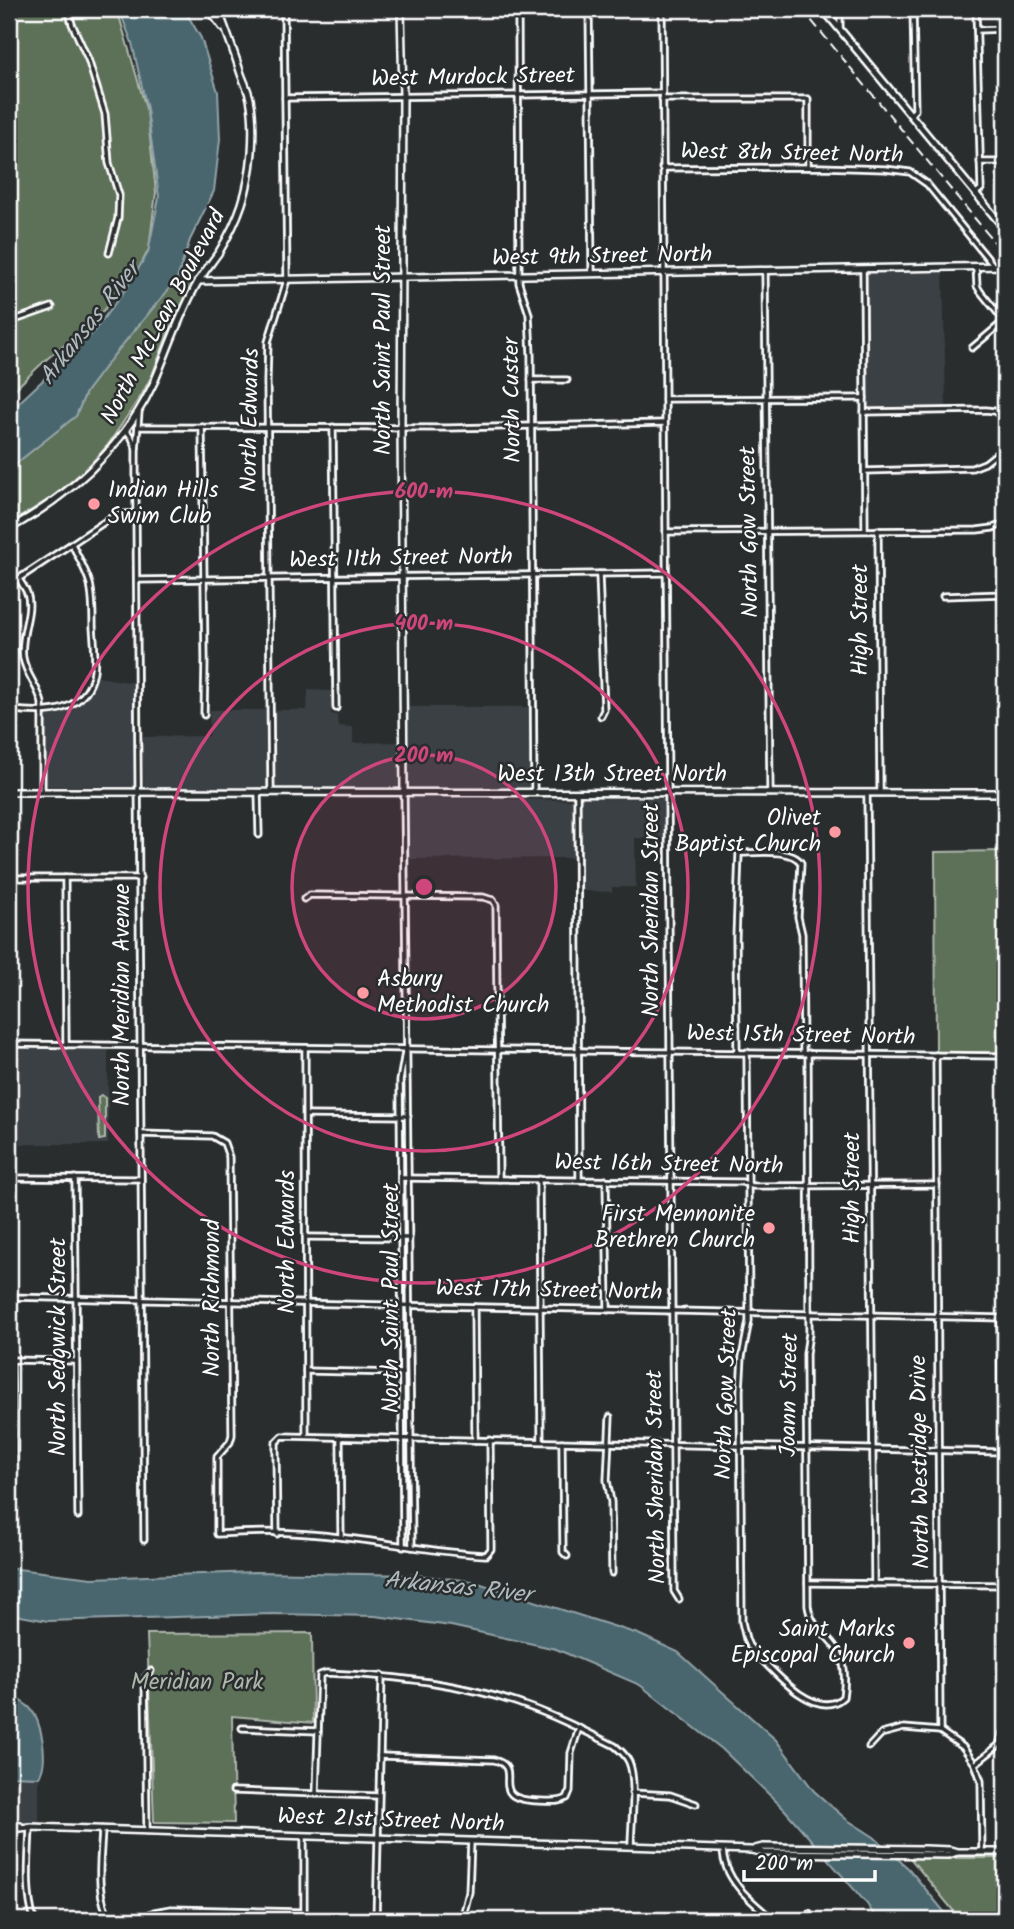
<svg xmlns="http://www.w3.org/2000/svg" width="1014" height="1929" font-family="Kalam,sans-serif">
<rect width="100%" height="100%" fill="#2a2d2e"/>
<filter id="ink" filterUnits="userSpaceOnUse"><feTurbulence type="fractalNoise" baseFrequency=".0143" numOctaves="2"/><feDisplacementMap in="SourceGraphic" scale="14" xChannelSelector="R" yChannelSelector="G"/><feConvolveMatrix kernelMatrix="1 2 1 2 8 2 1 2 1" color-interpolation-filters="sRGB"/></filter>
<g filter="url(#ink)">
<!-- built -->
<g fill="#3a3f44">
<path d="M868,272H943L946,407L869,409L867,407V274Z"/>
<path d="M98,677L135,683L136,783L134,787L46,786V716L74,709L93,691Z"/>
<path d="M308,690L332,691L331,714L337,715L338,726L353,727V743L401,742L400,788L144,787L142,737L209,736L210,710H307Z"/>
<path d="M407,707H530L531,789L408,788Z"/>
<path d="M408,798L573,800L575,858L407,859Z"/>
<path d="M580,798L665,799L666,838H635L636,887H612V892L581,891Z"/>
<path d="M9,1048L108,1049V1144H9Z"/>
<path d="M9,1777H39V1823L9,1822Z"/>
</g>
<!-- green -->
<g fill="#5d6f58" stroke="#aeb7ac" stroke-width="2">
<path d="M9,9H117L147,112L156,192L149,249L135,276L101,313L99,312C90,333 71,339 54,353C38,366 24,381 9,395Z"/>
<path d="M177,279L195,280L170,328L152,375L142,394L107,446L88,467L54,496L9,524V469L76,416L86,392L113,356Z"/>
<path d="M1005,851V1009L1001,1010V1053L936,1052L935,852Z"/>
<path d="M101,1095L105,1098V1139L99,1140L98,1097Z"/>
<path d="M312,1633L313,1723L232,1716L234,1823L154,1822L147,1634Z"/>
<path d="M910,1858H1005V1920H961Z"/>
</g>
<!-- water -->
<g fill="#4a666e" stroke="#92a3a8" stroke-width="2">
<path d="M119,9H184L201,38L218,92L220,139L214,191L190,240L177,279L113,356L86,392L76,416L9,469V412L90,336L125,290L148,253L159,197L147,109L132,43Z"/>
<path d="M9,1568L92,1578L255,1572L415,1575L472,1581L638,1634L678,1652L776,1740L814,1791L846,1819L874,1837L909,1869L951,1920H877L867,1904L784,1809L722,1749L640,1685L556,1649L451,1626L375,1616L271,1614L48,1621L9,1614Z"/>
<path d="M9,1690C14,1699 23,1701 30,1708C42,1722 49,1761 39,1777L9,1776Z"/>
</g>
<g fill="none" stroke-linecap="round" stroke-linejoin="round">
<!-- street casing -->
<g stroke="#fff" stroke-width="9">
<g id="street">
<path d="M68,9L72,24L88,59L105,114L109,163L119,195L118,218L109,253"/>
<path d="M518,9L519,283L529,314L531,355L534,792"/>
<path d="M589,9L592,273"/>
<path d="M662,9L674,1584V1591L679,1599"/>
<path d="M840,28V9"/>
<path d="M977,30L1005,29"/>
<path d="M285,98L661,93"/>
<path d="M662,99H808V167"/>
<path d="M911,114L915,110L913,9"/>
<path d="M980,162H1005"/>
<path d="M662,168L820,167L885,169L910,172L927,184L993,265"/>
<path d="M976,193L981,189L976,9"/>
<path d="M976,267L977,286L980,291L1005,322"/>
<path d="M863,269L865,530"/>
<path d="M765,271L770,793"/>
<path d="M9,322L52,307"/>
<path d="M972,348L1004,321"/>
<path d="M531,380H567"/>
<path d="M665,399L864,398"/>
<path d="M139,412L136,450V513L144,1540"/>
<path d="M864,412L986,410L994,411L1005,418"/>
<path d="M138,427L448,428L664,423"/>
<path d="M202,427L205,659L204,715"/>
<path d="M333,427L336,708"/>
<path d="M126,430L132,438L136,448"/>
<path d="M865,471L972,468L985,463L1005,447"/>
<path d="M878,530L880,793"/>
<path d="M666,532L977,530L993,528L1005,523"/>
<path d="M599,574L604,710L601,716"/>
<path d="M19,579C21,583 25,588 27,593C34,611 19,635 23,658C26,675 38,686 42,703V792"/>
<path d="M137,580L666,573"/>
<path d="M9,585L112,517L125,514L136,513"/>
<path d="M943,596L1005,594"/>
<path d="M9,710C29,711 54,715 72,704C101,688 95,655 93,627C93,612 93,597 90,584C86,570 78,557 72,544"/>
<path d="M258,792L259,835"/>
<path d="M271,792L267,381L268,342L287,280L284,9"/>
<path d="M404,792L412,1547"/>
<path d="M577,793L579,1179"/>
<path d="M867,793L874,1584"/>
<path d="M9,878H140"/>
<path d="M65,878L66,1045"/>
<path d="M304,899L310,895L483,897L493,900L496,905L499,1179"/>
<path d="M9,1044L1005,1056"/>
<path d="M305,1048L306,1436"/>
<path d="M737,1052L736,938L739,853C755,853 792,848 801,863L798,917L802,934L803,1053"/>
<path d="M747,1052L749,1321L742,1357L740,1390L742,1622L746,1639L749,1646C768,1665 815,1724 843,1697C845,1684 846,1665 839,1653C829,1633 812,1631 808,1606L806,1354L809,1333L808,1053"/>
<path d="M936,1055L940,1731"/>
<path d="M1005,1056V1081"/>
<path d="M306,1115L408,1116"/>
<path d="M141,1134L212,1136L224,1143L229,1157L232,1435L230,1442L217,1457V1534C259,1531 304,1532 347,1538C393,1543 439,1553 486,1555L491,1549L490,1440"/>
<path d="M9,1178L141,1179"/>
<path d="M75,1178L78,1516"/>
<path d="M401,1178L742,1182L752,1186L937,1185"/>
<path d="M539,1179L541,1441"/>
<path d="M606,1180L608,1310"/>
<path d="M307,1237L409,1238"/>
<path d="M9,1297L1005,1318"/>
<path d="M474,1307L475,1440"/>
<path d="M9,1360L76,1361"/>
<path d="M306,1371L402,1373"/>
<path d="M610,1417L607,1480L611,1502L612,1573"/>
<path d="M340,1437L341,1536"/>
<path d="M562,1442L563,1552L567,1556"/>
<path d="M9,1480L12,1472L13,1459L11,1360"/>
<path d="M277,1534L276,1450V1442L282,1436L1005,1452"/>
<path d="M403,1547L400,1081L405,1052"/>
<path d="M808,1583L1005,1585"/>
<path d="M242,1728L318,1731"/>
<path d="M869,1747L881,1734L904,1728L940,1731L963,1747L975,1764L981,1781L982,1852"/>
<path d="M380,1756L494,1760C527,1768 482,1800 540,1801C549,1801 559,1803 567,1798L570,1791L571,1753L579,1728"/>
<path d="M975,1764L999,1745L1004,1728L1000,1318"/>
<path d="M233,1791L378,1796"/>
<path d="M632,1793L670,1795L696,1804"/>
<path d="M316,1794L320,1675L326,1673C397,1676 465,1683 532,1708C560,1718 587,1732 615,1746C621,1751 626,1755 629,1762C637,1780 631,1825 631,1846"/>
<path d="M30,1827C29,1858 25,1891 34,1920"/>
<path d="M102,1829C101,1859 94,1894 111,1920"/>
<path d="M147,1831L145,1678L151,1671"/>
<path d="M723,1849C723,1880 752,1902 774,1920"/>
<path d="M137,1920L154,1912L171,1909L304,1912"/>
<path d="M304,1920V1836"/>
<path d="M376,1920L382,1675"/>
<path d="M462,1920L469,1892L471,1841"/>
<path d="M804,1920L809,1913"/>
</g>
</g>
<!-- secondary casing -->
<g stroke="#fff" stroke-width="10">
<g id="secondary">
<path d="M209,9L222,27"/>
<path d="M401,9L403,96L401,428L404,792"/>
<path d="M823,9L1005,229"/>
<path d="M198,281L1005,266"/>
<path d="M9,529C72,494 125,446 155,380C169,347 180,313 198,282C204,272 212,262 219,252C239,219 249,191 252,152C253,137 253,113 250,99C248,90 244,82 241,74C234,52 226,30 218,9"/>
<path d="M9,792L1005,793"/>
<path d="M9,1824L20,1826"/>
<path d="M9,1829L30,1827L751,1850L764,1853L949,1855L957,1852H1005"/>
<path d="M755,1849L763,1847L925,1849L950,1850L957,1852"/>
</g>
</g>
<!-- street -->
<use href="#street" stroke="#2a2d2e" stroke-width="3.5"/>
<!-- secondary -->
<use href="#secondary" stroke="#2a2d2e" stroke-width="5"/>
<!-- rail -->
<path stroke="#fff" stroke-width="2" stroke-dasharray="10 5" stroke-linecap="butt" d="M802,9L1005,255"/>
</g>
</g>
<!-- distance rings -->
<circle cx="424" cy="887" r="132" fill="#ce467c" fill-opacity=".12"/>
<g fill="none" stroke="#ce467c" stroke-width="3.5">
<circle cx="424" cy="887" r="132"/>
<circle cx="424" cy="887" r="264"/>
<circle cx="424" cy="887" r="396"/>
</g>
<!-- markers -->
<g fill="#ff9aa2" stroke="#2a2d2e" stroke-width="2.5">
<circle cx="94" cy="504" r="7"/>
<circle cx="835" cy="832" r="7"/>
<circle cx="363" cy="993" r="7"/>
<circle cx="769" cy="1228" r="7"/>
<circle cx="909" cy="1643" r="7"/>
</g>
<g text-anchor="middle" dominant-baseline="central" stroke-width="5" stroke-linejoin="round" paint-order="stroke">
<!-- street labels -->
<g font-size="23" fill="#fff" stroke="#2a2d2e">
<text transform="translate(473 78) rotate(-1)">West Murdock Street</text>
<text transform="translate(792 154) rotate(1)">West 8th Street North</text>
<text transform="translate(602 257) rotate(-1)">West 9th Street North</text>
<text transform="translate(164 317) rotate(-62)">North McLean Boulevard</text>
<text transform="translate(384 340) rotate(-90)">North Saint Paul Street</text>
<text transform="translate(513 400) rotate(-91)">North Custer</text>
<text transform="translate(251 420) rotate(-89)">North Edwards</text>
<text transform="translate(750 532) rotate(-91)">North Gow Street</text>
<text transform="translate(401 559) rotate(-1)">West 11th Street North</text>
<text transform="translate(861 620) rotate(-90)">High Street</text>
<text x="612" y="775">West 13th Street North</text>
<text transform="translate(652 910) rotate(-90)">North Sheridan Street</text>
<text transform="translate(123 995) rotate(-90)">North Meridian Avenue</text>
<text transform="translate(801 1036) rotate(1)">West 15th Street North</text>
<text transform="translate(669 1165) rotate(1)">West 16th Street North</text>
<text transform="translate(853 1188) rotate(-90)">High Street</text>
<text transform="translate(288 1242) rotate(-90)">North Edwards</text>
<text transform="translate(549 1291) rotate(1)">West 17th Street North</text>
<text transform="translate(213 1298) rotate(-90)">North Richmond</text>
<text transform="translate(392 1298) rotate(-90)">North Saint Paul Street</text>
<text transform="translate(59 1347) rotate(-90)">North Sedgwick Street</text>
<text transform="translate(727 1394) rotate(-88)">North Gow Street</text>
<text transform="translate(790 1395) rotate(-89)">Joann Street</text>
<text transform="translate(921 1462) rotate(-91)">North Westridge Drive</text>
<text transform="translate(657 1477) rotate(-91)">North Sheridan Street</text>
<text transform="translate(391 1821) rotate(2)">West 21st Street North</text>
</g>
<!-- poi labels -->
<g font-size="23" fill="#fff" stroke="#2a2d2e" text-anchor="end">
<text x="108" y="491" text-anchor="start">Indian Hills<tspan x="108" dy="26">Swim Club</tspan></text>
<text x="821" y="819">Olivet<tspan x="821" dy="26">Baptist Church</tspan></text>
<text x="377" y="980" text-anchor="start">Asbury<tspan x="377" dy="26">Methodist Church</tspan></text>
<text x="755" y="1215">First Mennonite<tspan x="755" dy="26">Brethren Church</tspan></text>
<text x="895" y="1630">Saint Marks<tspan x="895" dy="26">Episcopal Church</tspan></text>
</g>
<!-- park labels -->
<g font-size="23" fill="#aeb7ac" stroke="#2a2d2e">
<text x="197" y="1683">Meridian Park</text>
</g>
<!-- water labels -->
<g font-size="24" font-style="italic" fill="#aebabe" stroke="#2a2d2e">
<text transform="translate(90 324) rotate(-52)">Arkansas River</text>
<text transform="translate(458 1588) rotate(6)">Arkansas River</text>
</g>
</g>
<circle cx="424" cy="887" r="10" fill="#ce467c" stroke="#2a2d2e" stroke-width="3.5"/>
<g font-size="21" text-anchor="middle" font-weight="bold" fill="#ce467c" stroke="#2a2d2e" stroke-width="5" stroke-linejoin="round" paint-order="stroke">
<text x="424" y="498">600 m</text>
<text x="424" y="630">400 m</text>
<text x="424" y="762">200 m</text>
</g>
<!-- margin -->
<rect width="1014" height="1929" fill="none" stroke="#2a2d2e" stroke-width="35"/>
<rect x="18" y="18" width="979" height="1894" fill="none" stroke="#fff" stroke-width="2.5" filter="url(#ink)"/>
<!-- scale -->
<path d="M744 1870v10h131v-10" fill="none" stroke="#ffffff" stroke-width="3.5"/>
<text x="755" y="1870" font-size="21" fill="#ffffff" stroke="#2a2d2e" stroke-width="5" paint-order="stroke">200 m</text>
</svg>
